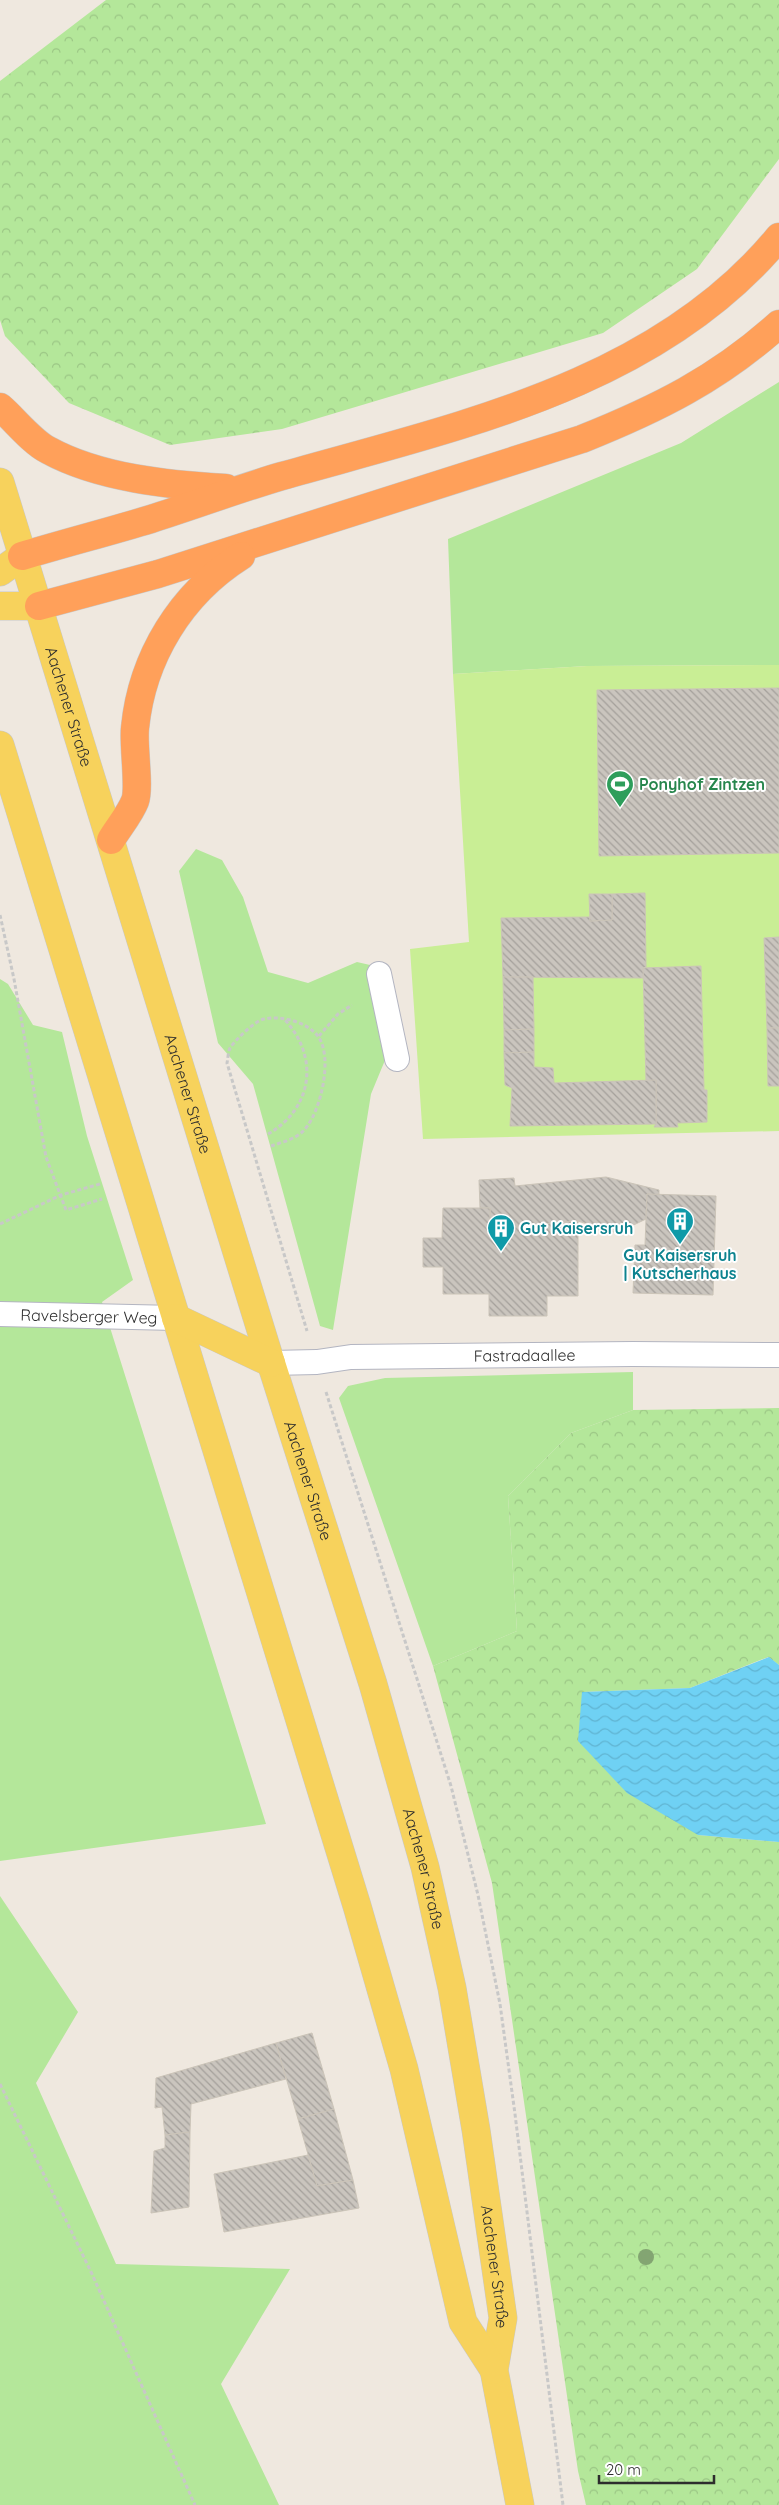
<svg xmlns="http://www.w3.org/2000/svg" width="779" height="2505" font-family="Quicksand,sans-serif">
<defs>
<pattern id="forest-crowns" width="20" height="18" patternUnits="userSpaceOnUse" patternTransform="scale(1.25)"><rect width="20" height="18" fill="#b4e79a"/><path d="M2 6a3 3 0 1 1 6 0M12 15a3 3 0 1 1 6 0" fill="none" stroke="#9bc685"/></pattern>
<pattern id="water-waves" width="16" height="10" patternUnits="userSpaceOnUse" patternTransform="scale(1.25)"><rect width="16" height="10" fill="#6fd1f4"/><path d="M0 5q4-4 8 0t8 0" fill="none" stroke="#60b4d2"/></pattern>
<pattern id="building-back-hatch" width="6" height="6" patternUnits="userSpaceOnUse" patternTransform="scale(1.25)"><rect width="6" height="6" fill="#cac5be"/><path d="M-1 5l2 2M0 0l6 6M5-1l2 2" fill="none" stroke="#a4a09b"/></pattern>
</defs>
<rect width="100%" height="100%" fill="#efe8df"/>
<!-- grass -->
<g fill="#b4e79a">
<path d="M779,382V665L587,666L453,674L448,539L681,443Z"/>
<path d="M196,849L222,860L243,897L268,972L308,983L357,962L370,965L388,1053L371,1094L333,1330L320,1326L253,1084L218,1043L179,871Z"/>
<path d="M0,979L8,984L33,1025L62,1032L87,1136L133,1280L102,1302L266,1824L0,1861Z"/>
<path d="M633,1372V1410L571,1433L508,1496L517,1631L433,1666L339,1398L348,1386L385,1378Z"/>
<path d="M0,1896L78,2012L36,2083L116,2264L290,2269L221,2384L279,2505H0Z"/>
</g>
<!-- forest -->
<g fill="url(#forest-crowns)">
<path d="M106,0H779V159L697,269L603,333L282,429L170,445L69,403L5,336L0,320V81Z"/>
<path d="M779,1408V1665L768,1657L690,1688L583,1692L698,1835L779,1842V2505H586L578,2471L492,1883L433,1666L517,1631L508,1496L571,1433L633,1410Z"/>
</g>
<!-- pitch -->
<path fill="#c9ee95" d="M779,665V1131L423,1139L410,949L469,942L453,674L587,666Z"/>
<!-- water -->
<path fill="url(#water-waves)" d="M769,1657L779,1665V1842L698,1835L627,1793L578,1741L582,1692L690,1688Z"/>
<!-- building -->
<g fill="url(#building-back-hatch)" stroke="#cbc4b8">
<path d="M779,688V853L599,856L597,690Z"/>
<path d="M645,893L646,967L643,968L644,978L503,977L501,918L590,917V921L612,920V894Z"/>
<path d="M589,894H612V920L590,921Z"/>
<path d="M779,937V1028H767L764,938Z"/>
<path d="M701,966L704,1090H707V1122L677,1123L678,1127H654L656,1124V1080L646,1081L643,968Z"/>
<path d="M503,977H533L534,1029L504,1030Z"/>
<path d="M767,1028H779V1086H768Z"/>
<path d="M534,1029V1052L504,1053V1030Z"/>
<path d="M534,1052V1067L553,1068L554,1083L656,1080V1124L510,1126L512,1088L505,1085L504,1053Z"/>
<path d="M606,1177L659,1190V1195L647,1194L646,1219L617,1233L578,1221L490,1229V1208H480L479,1180L514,1178L515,1186Z"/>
<path d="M647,1194L716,1196L713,1295L633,1293L635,1245H645Z"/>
<path d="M443,1208H490V1229L578,1221V1296H547V1316H489V1294H443V1267H423V1238H442Z"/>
<path d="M312,2033L334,2109L298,2119L276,2043Z"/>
<path d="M276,2043L286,2079L191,2104L190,2132L165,2135L162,2107L155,2108L156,2078Z"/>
<path d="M334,2109L353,2180L317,2186L298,2119Z"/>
<path d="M190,2132L189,2207L151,2213L154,2151L165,2148V2135Z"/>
<path d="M308,2155L317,2186L353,2180L359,2208L224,2232L214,2174Z"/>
</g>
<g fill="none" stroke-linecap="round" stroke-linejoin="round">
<!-- lane casing -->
<g stroke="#b3b5c1" stroke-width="26">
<g id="lane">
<path d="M379,974L397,1059"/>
<path id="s1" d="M0,1314L176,1318"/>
<path id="s2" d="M271,1363L317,1362L351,1357L633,1354L779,1355"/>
</g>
</g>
<!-- primary casing -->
<g stroke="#c8c8c8" stroke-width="29">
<g id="primary">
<path id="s3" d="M0,482L271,1363L373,1684L425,1867L452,1988L476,2130L503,2318L494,2370L520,2505"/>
<path d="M0,572L22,556"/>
<path d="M0,606H39"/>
<path d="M0,745L357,1906L404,2069L463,2322L494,2370"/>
<path d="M176,1318L271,1363"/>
</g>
</g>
<!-- highway casing -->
<g stroke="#c8c8c8" stroke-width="29">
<g id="highway">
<path d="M0,407C14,419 32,442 48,450C99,478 169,485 226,488"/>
<path d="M22,556C65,543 108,532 151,519C195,505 238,489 282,476C458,426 657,385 779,237"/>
<path d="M39,606L158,574L582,439C657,409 718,379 779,324"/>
<path d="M111,840C118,828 130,814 135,801C140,788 133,745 135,728C142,657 181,594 241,556"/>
</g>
</g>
<!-- path -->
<g stroke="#c8c8c8" stroke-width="3" stroke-dasharray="4 2.5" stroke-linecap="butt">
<path d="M0,915L14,979L46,1157L66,1210L102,1199"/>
<path d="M319,1036L338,1014L352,1005"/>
<path d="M268,1134C312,1109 320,1058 285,1020"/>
<path d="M271,1146C282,1142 297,1139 305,1129C321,1111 334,1055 317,1035C306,1022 281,1015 264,1019C256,1020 235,1040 230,1048C228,1052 228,1059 227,1063L307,1331"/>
<path d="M0,1224L61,1195L100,1184"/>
<path d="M326,1392L451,1786L478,1895L500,2004L515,2114L563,2505"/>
<path d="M0,2084L92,2274L195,2505"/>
</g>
<!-- lane -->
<use href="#lane" stroke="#fff" stroke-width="24"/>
<!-- primary -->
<use href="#primary" stroke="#f7d25c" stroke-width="28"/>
<!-- highway -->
<use href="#highway" stroke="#ffa05a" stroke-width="28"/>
</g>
<!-- trees -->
<circle fill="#83a572" cx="646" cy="2257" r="8"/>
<!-- icons -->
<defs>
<g id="stadium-pin" transform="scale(1.4375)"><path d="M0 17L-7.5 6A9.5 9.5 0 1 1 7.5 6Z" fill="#2e9e5b" stroke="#fff"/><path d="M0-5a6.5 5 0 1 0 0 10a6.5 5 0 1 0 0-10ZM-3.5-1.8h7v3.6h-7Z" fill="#fff"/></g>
<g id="building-pin" transform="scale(1.4375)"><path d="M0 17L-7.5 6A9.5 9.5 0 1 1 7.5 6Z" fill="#0f9aa8" stroke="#fff"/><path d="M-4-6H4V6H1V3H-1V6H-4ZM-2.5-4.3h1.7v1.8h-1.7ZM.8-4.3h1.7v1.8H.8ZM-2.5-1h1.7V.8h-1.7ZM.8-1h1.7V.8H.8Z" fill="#fff"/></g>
</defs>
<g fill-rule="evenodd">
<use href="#stadium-pin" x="620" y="784"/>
<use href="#building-pin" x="680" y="1221"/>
<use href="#building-pin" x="501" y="1228"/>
</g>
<g text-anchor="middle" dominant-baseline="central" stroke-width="4" stroke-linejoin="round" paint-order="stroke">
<!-- street labels -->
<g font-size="16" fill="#2d2d2d" stroke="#fff">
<text stroke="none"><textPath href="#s3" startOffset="235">Aachener Straße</textPath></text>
<text stroke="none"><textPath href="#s3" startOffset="640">Aachener Straße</textPath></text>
<text stroke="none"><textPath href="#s1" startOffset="89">Ravelsberger Weg</textPath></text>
<text stroke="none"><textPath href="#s2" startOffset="254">Fastradaallee</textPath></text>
<text stroke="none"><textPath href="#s3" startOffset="1045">Aachener Straße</textPath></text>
<text stroke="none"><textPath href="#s3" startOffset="1450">Aachener Straße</textPath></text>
<text stroke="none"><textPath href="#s3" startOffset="1855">Aachener Straße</textPath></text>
</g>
<!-- leisure labels -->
<g font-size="16" font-weight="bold" fill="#27864d" stroke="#fff" text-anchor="start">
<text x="639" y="784">Ponyhof Zintzen</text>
</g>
<!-- culture labels -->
<g font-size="16" font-weight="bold" fill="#0d838f" stroke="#fff" text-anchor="start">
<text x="520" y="1228">Gut Kaisersruh</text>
<text x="680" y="1255" text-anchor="middle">Gut Kaisersruh<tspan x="680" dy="18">| Kutscherhaus</tspan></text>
</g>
</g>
<!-- scale -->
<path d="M599 2475v8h115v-8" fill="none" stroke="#2d2d2d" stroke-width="2.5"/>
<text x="606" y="2475" font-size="15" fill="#2d2d2d" stroke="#ffffff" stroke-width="4" paint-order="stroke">20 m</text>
</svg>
